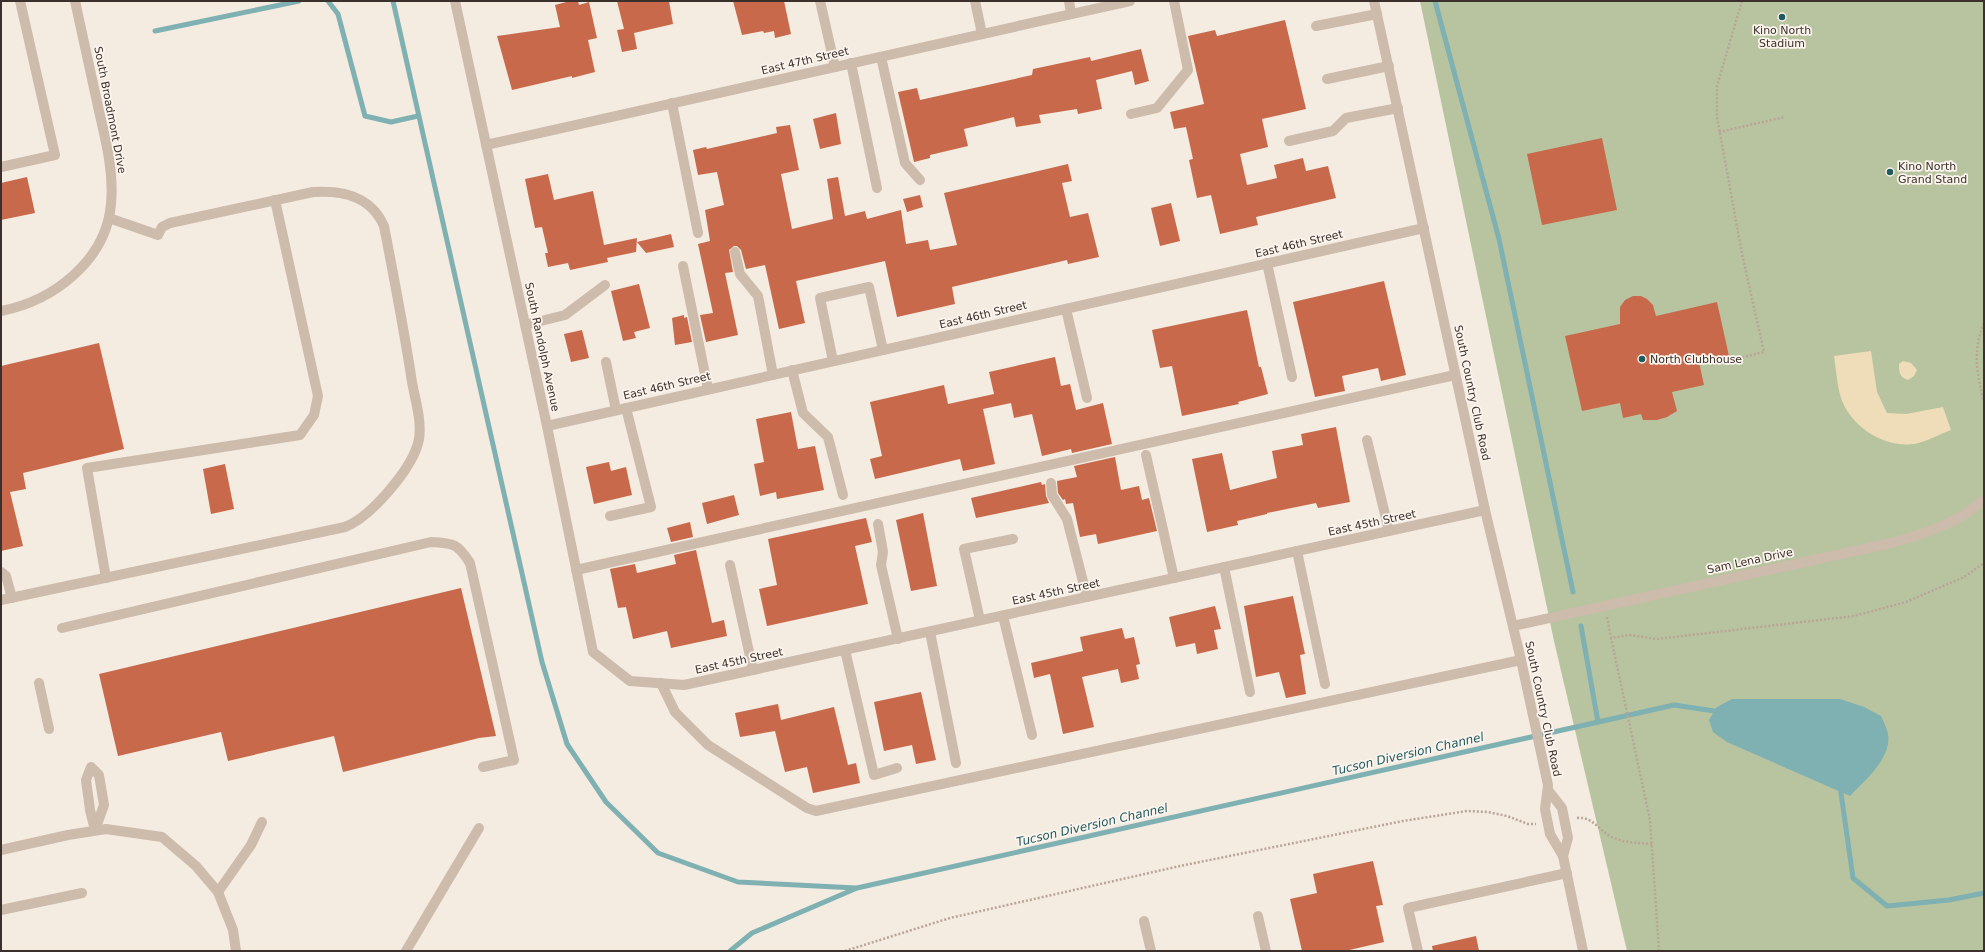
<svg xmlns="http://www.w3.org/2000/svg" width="1985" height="952" font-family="'DejaVu Sans',sans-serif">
<rect width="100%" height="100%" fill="#f4ebe1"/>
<!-- green -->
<path fill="#b8c4a0" d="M1420,1H1984V951H1627L1554,641Z"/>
<!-- sand -->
<g fill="#efdcb8">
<path d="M1871,351L1877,392L1887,413L1906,414L1943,407L1951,430C1940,434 1926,442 1914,444C1884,448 1851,427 1841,398C1837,385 1836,369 1834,356Z"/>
<path d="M1903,361L1911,363L1917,370L1914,376L1908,380C1899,377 1899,372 1899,364Z"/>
</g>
<!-- water -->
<path fill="#7fb0b2" d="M1732,699H1840L1864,707L1881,716C1883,721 1887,728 1888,734C1892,758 1865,780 1850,796L1727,742L1713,732L1709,720L1717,707Z"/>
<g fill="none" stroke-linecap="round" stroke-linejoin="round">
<!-- stream -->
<g stroke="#7fb0b2" stroke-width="5">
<path d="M328,1L338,14L365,116L391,122L418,116"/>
<path d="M393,1L542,662L567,744L606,802L658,853L738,882L856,888"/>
<path d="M1435,1L1499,239L1573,592"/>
<path d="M155,31L299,1"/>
<path d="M1581,626L1598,722"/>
<path d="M1840,786L1853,878L1887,906L1949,900L1984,893"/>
<path d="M730,951L752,933L857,888L1674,705L1721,712"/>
</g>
</g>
<!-- building -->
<g fill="#c8694b">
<path d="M570,1H578L579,5L589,2L597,38L588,40L595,72L572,78V76L512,90L497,36L560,27L555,5Z"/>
<path d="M617,1H669L673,24L634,33L637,49L622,52L617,30L624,29Z"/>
<path d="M733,1H784L791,34L775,38L774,31L764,33L763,31L742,35Z"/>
<path d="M1285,20L1306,109L1262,119L1268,147L1240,154L1247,185L1277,178L1274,165L1303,158L1306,171L1328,166L1336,198L1256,217L1258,225L1220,234L1211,195L1197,198L1189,160L1193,159L1186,127L1174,129L1170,112L1204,104L1188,36L1215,30L1217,36Z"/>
<path d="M1141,49L1149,81L1135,85L1132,71L1096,80L1102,109L1078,114L1077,109L1039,115L1041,123L1016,127L1014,117L964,129L968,146L930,155V158L914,162L898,92L917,88L920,100L1032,75L1033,69L1090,57L1091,61Z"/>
<path d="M836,113L841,144L820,149L813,119Z"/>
<path d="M790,125L799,170L781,174L792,229L833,219L827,179L838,177L845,216L865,211L867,219L901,210L906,244L928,240L930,250L957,245L944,193L1068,164L1072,181L1062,183L1070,217L1088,213L1099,257L1068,264L1067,260L952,287L955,304L897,317L885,261L796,281L805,323L779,329L765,265L746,269L741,250L737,246H734L729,250L733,272L725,273L738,335L706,342L700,315L713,313L698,244L710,241L705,210L724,205L717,172L698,175L693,150L706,147L707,149L777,133L776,127Z"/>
<path d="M1602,138L1617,210L1542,225L1527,154Z"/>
<path d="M548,174L554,200L593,191L604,245L637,238L636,252L607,258L608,262L570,270L568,263L548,267L545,253H548L542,227L535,228L525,179Z"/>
<path d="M27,177L35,213L1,220V183Z"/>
<path d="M920,195L923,207L907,212L903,199Z"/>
<path d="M1171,203L1180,241L1160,246L1151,208Z"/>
<path d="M671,234L674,247L646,253L637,242Z"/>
<path d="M1384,281L1406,375L1381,381L1378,368L1342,376L1345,391L1315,397L1293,302Z"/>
<path d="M639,284L650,328L634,332L636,338L623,341L611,291Z"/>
<path d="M1633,296H1641L1647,299L1653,305L1656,316L1717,302L1729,356L1699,362L1704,385L1672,392L1677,411L1667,417L1657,420H1643L1641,414L1623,418L1620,403L1582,411L1565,336L1620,324V307L1625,300Z"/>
<path d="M1247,310L1259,367H1261L1268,394L1238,402L1239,404L1182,416L1172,366L1160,368L1152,330Z"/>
<path d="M684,315V318L687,317L692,342L675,345L672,318Z"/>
<path d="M582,330L589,358L571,362L564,334Z"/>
<path d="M99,343L124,449L23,473L26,489L10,492L23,546L1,551V366Z"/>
<path d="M1055,357L1061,386L1070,384L1076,410L1103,403L1112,444L1072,453L1071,449L1042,456L1032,414L1014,418L1011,403L983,409L995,464L963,471L960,459L875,479L870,459L882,456L870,402L944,385L948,404L994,394L989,372Z"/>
<path d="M791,412L798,449L815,446L824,490L777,499L776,492L760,496L754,464L764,462L756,419Z"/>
<path d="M1336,427L1350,502L1318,508L1316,503L1267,513V514L1237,521L1238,525L1207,532L1192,459L1222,453L1230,490L1277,478L1272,451L1303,445L1301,434Z"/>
<path d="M1115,457L1121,490L1139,486L1142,500L1149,498L1157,531L1098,544L1096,534L1080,537L1073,503L1066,504L1065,499L1063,500L1058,493L1057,481L1077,477L1074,466Z"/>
<path d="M609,462L611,471L626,467L632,495L594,504L586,467Z"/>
<path d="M225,464L234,509L211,514L203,469Z"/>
<path d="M1041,482L1042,485L1045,484L1046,496L1049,503L976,518L971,498Z"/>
<path d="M734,495L739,515L707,524L702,503Z"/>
<path d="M923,513L937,586L911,591L896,520Z"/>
<path d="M866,518L872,542L855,546L868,604L767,626L759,589L777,585L768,539Z"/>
<path d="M690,522L693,537L671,542L667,528Z"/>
<path d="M696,550L712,623L724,620L727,636L671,648L667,631L633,639L626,607L618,608L610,569L635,564L637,573L676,564L674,555Z"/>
<path d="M461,588L496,736L479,738L343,772L334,736L228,761L221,732L118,756L99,674Z"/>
<path d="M1293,596L1305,654L1300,655L1306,694L1286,698L1279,672L1256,677L1244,606Z"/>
<path d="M1215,606L1221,629L1214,630L1218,649L1197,654L1195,643L1176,647L1169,617Z"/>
<path d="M1122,628L1125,639L1134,637L1140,664L1136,665L1139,679L1121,683L1118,669L1082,677L1094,727L1063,734L1050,674L1034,678L1031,663L1083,651L1080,637Z"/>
<path d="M921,692L936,760L916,764L912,745L884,751L874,702Z"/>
<path d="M778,704L781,720L834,707L848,765L856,763L860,783L813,793L807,767L785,772L775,731L740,737L735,713Z"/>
<path d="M1373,861L1383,905L1376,906L1384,942L1345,951H1302L1290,899L1317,893L1313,874Z"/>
<path d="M1476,936L1479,951H1433L1432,946Z"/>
</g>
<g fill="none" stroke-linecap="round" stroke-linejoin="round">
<!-- path -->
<g stroke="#b9a596" stroke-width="2.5" stroke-dasharray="2 2" stroke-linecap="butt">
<path d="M1719,132L1785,117"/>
<path d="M1984,323C1972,352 1977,373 1984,403"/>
<path d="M1711,365L1764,352L1742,254L1717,117V86L1742,1"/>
<path d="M1607,617L1611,638"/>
<path d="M1577,818C1594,816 1600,833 1614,838C1626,843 1639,843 1652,844"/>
<path d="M845,951L950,918L1180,866L1403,821L1467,811L1488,812L1507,816L1528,824H1536"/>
<path d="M1659,951L1650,820L1611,638L1629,635L1657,639L1854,616L1906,602L1964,577L1984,563"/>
</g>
<!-- minor -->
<g stroke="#cdbbac" stroke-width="10">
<path d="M455,1L547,426L593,652L630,681L684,685L1485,510"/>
<path d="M820,1L835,67"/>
<path d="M975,1L982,34"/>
<path d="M1069,1L1071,14"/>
<path d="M1374,1L1485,510L1521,660L1548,785L1545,809L1550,834L1563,856L1583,951"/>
<path d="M1316,26L1377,14"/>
<path d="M881,57L905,163L920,180"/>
<path d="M851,63L877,188"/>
<path d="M1327,79L1389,66"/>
<path d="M672,103L698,233"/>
<path d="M1131,114L1157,108L1188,70L1174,1"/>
<path d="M1289,141L1333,131L1346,118L1398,108"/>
<path d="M486,145L1130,1"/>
<path d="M1,167L55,155L20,1"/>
<path d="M735,252L740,274L758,296L773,375"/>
<path d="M1267,263L1292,377"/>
<path d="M683,266L708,389"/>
<path d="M1066,309L1087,398"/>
<path d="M1,311C53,301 106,261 111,204C114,173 106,141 99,111C91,74 83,38 75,1"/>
<path d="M525,325L565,315L605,285"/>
<path d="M833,361L820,298L869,287L883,350"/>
<path d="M606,362L616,410"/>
<path d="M792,370L803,413L828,437L843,495"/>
<path d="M547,426L1424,228"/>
<path d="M1367,440L1389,531"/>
<path d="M1146,455L1174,578"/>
<path d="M1051,483L1052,495L1067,519L1087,597"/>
<path d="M610,516L651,507L626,408"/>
<path d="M878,524L883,552L881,565L898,639"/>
<path d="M1297,551L1325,684"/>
<path d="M730,565L753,670"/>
<path d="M1224,567L1250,692"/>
<path d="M576,570L1455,375"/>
<path d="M1,572L6,576L12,598"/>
<path d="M106,578L87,468L300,435L314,415L318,396L275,200"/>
<path d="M1,600L345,527C371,517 414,467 419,439C422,421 415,399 412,382C404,329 394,278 384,226C371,196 343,190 313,192L170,223L162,227L158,235L109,218"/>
<path d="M1003,616L1032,735"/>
<path d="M980,620L964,549L1013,539"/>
<path d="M1513,626L1891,543C1924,534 1958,523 1984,500"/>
<path d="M62,628L431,542C454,543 458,544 470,563L514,760L483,767"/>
<path d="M930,632L956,763"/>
<path d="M845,650L874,775L897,768"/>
<path d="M39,683L49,729"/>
<path d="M661,683L675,712L708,745L807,808L816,811L1521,660"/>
<path d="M91,767L99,775L104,805L95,830L90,810L86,780Z"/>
<path d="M1548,790L1562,808L1568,838L1563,856"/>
<path d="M1,850L68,835L106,829L162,837L196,866L218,892L233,930L236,951"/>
<path d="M218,892L251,845L262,822"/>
<path d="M1,910L82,893"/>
<path d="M1258,916L1266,951"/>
<path d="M1144,921L1151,951"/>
<path d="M406,951L479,828"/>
<path d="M1418,951L1408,908L1567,873"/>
</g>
</g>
<!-- markers -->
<g fill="#1f5a5e" stroke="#fbf5ee" stroke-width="1.5">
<circle cx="1782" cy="17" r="4"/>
<circle cx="1890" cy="172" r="4"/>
<circle cx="1642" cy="359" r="4"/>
</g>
<g text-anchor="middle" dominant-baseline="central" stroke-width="3.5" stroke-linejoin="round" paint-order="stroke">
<!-- poi labels -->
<g font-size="11" fill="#3b302b" stroke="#fbf5ee" text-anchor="start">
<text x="1782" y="30" text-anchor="middle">Kino North<tspan x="1782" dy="13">Stadium</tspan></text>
<text x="1898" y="166">Kino North<tspan x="1898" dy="13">Grand Stand</tspan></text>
<text x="1650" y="359">North Clubhouse</text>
</g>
<!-- street labels -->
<g font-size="11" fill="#3b302b" stroke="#fbf5ee">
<text transform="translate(805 61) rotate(-13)">East 47th Street</text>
<text transform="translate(110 110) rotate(79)">South Broadmont Drive</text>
<text transform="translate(1299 244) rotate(-13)">East 46th Street</text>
<text transform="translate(983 315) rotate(-13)">East 46th Street</text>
<text transform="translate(542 347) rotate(78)">South Randolph Avenue</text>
<text transform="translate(667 386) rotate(-13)">East 46th Street</text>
<text transform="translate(1472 393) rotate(78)">South Country Club Road</text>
<text transform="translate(1372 523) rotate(-12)">East 45th Street</text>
<text transform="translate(1750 561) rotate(-12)">Sam Lena Drive</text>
<text transform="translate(1056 592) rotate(-12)">East 45th Street</text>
<text transform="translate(739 661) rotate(-12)">East 45th Street</text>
<text transform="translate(1543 709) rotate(78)">South Country Club Road</text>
</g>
<!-- water labels -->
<g font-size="12" font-style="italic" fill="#1f5a5e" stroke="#fbf5ee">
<text transform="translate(1408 754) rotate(-13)">Tucson Diversion Channel</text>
<text transform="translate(1092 825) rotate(-13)">Tucson Diversion Channel</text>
</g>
</g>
<!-- border -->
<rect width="1985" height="952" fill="none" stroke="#3b302b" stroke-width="4"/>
</svg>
